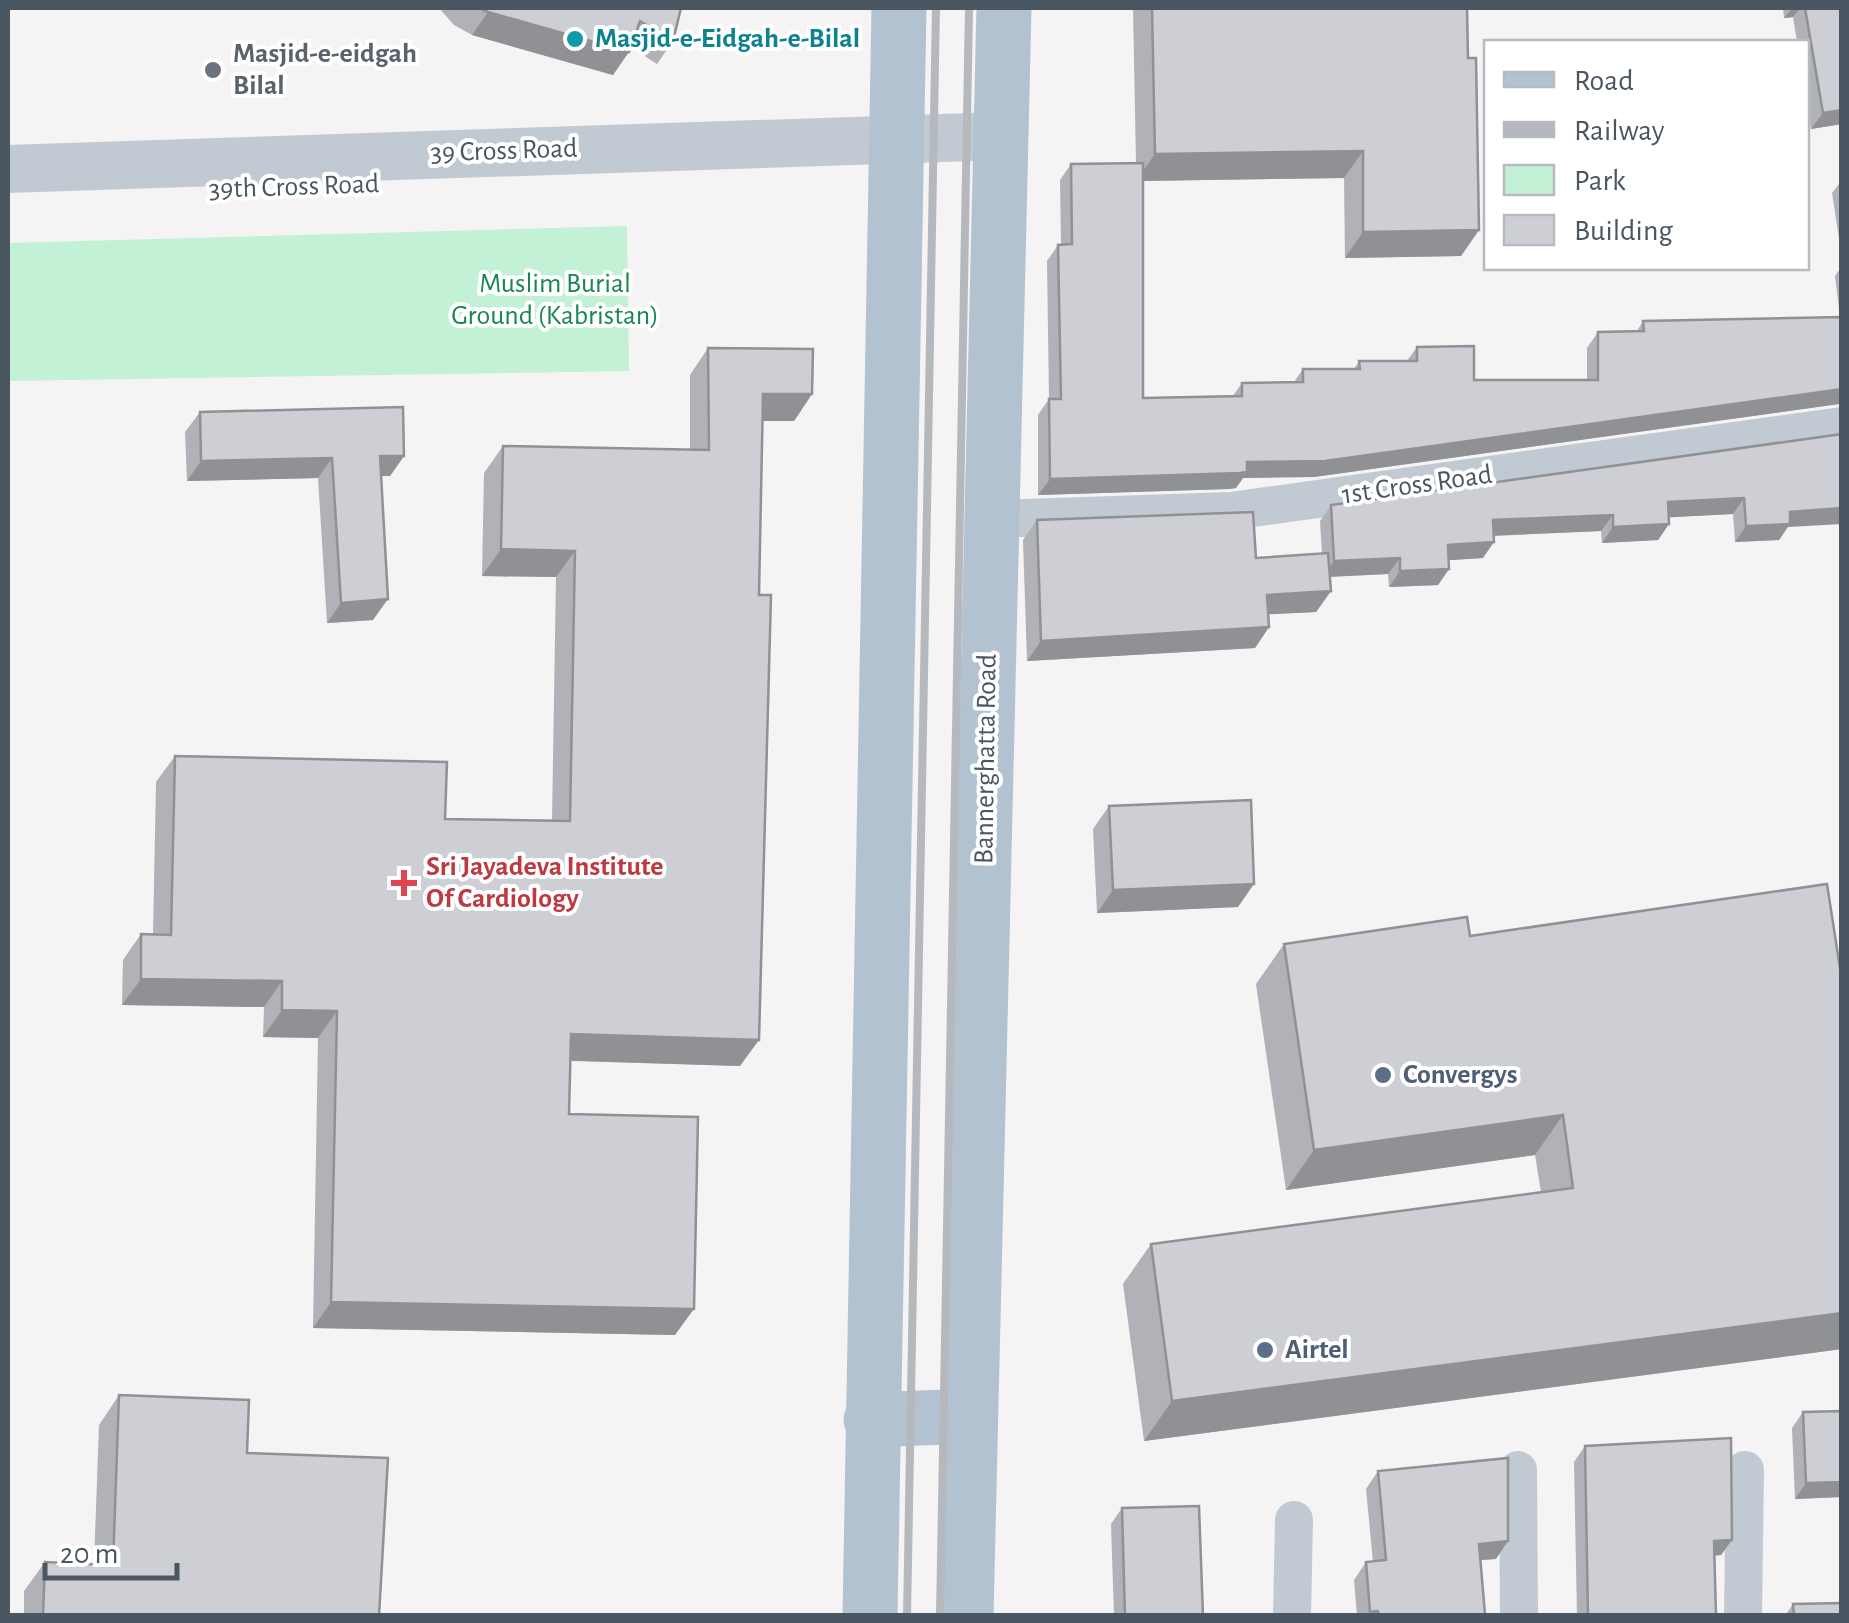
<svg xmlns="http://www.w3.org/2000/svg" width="1849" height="1623" font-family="'Alegreya Sans',sans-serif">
<rect width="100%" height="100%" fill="#f5f3f3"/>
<!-- green -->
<path fill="#c3f1d5" d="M627,226L629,371L8,381V243Z"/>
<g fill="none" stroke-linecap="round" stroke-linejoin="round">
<!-- minor -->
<g stroke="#c1cad2" stroke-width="38">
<path d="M991,519L1231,511L1842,426"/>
<path d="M1518,1470L1519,1616"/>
<path d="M1292,1616L1294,1520"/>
<path d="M1743,1616L1745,1470"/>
</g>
<!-- tertiary -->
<path stroke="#c1cad2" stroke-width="48" d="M8,169L1001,136"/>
<!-- primary -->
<g stroke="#b3c2d1" stroke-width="55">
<path d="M871,1420L970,1416"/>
<path d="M870,1616L899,8"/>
<path d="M966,1616L1004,8"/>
</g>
<!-- rail -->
<g stroke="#b5b8bd" stroke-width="8">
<path d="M907,1616L936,8"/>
<path d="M940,1616L969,8"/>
</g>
</g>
<!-- wall -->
<g fill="#b0b2b7">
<path d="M439,8H681L673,41L657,64L631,47L613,75L472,35L454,25Z"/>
<path d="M1133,8H1467L1468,58L1479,230L1461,256L1345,258L1344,178L1143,181V398L1232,397L1242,383L1294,382L1303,369H1354L1359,361H1407L1417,347L1474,380H1587V348L1598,332L1637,331L1643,321L1840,317L1835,276L1842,266V405L1839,404L1314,477L1243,478L1236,488L1229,489L1038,495V415L1049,399L1047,261L1058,245H1061L1060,180L1071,164L1136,163Z"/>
<path d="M1783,8H1842V124L1811,129L1806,99V42H1797L1793,17L1784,18Z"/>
<path d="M1842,180V258L1832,193Z"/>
<path d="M708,348L812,394L794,421H763L740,1066L570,1061L569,1114L675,1335L313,1328L318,1038L263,1037L264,1007L122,1005L123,960L141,934H153L156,782L175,756L445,819L552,821L556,577L482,576L484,473L503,446L690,450V375Z"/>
<path d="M200,412L404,456L390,476H381L373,620L327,623L318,478L187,481L185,432Z"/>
<path d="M1842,434L1779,540L1735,542L1733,514L1669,517V524L1658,540L1602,543L1601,531L1494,536L1483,558L1449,560V569L1438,585L1389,587L1388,574L1330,577L1331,591L1316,612L1268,614L1269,627L1255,648L1027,661L1023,540L1037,520L1256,558L1322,554L1320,521L1331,505Z"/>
<path d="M1109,806L1238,907L1097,913L1093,829Z"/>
<path d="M1470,936L1842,981V1349L1144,1441L1123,1284L1151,1244L1541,1192L1535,1155L1286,1190L1256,984L1284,944Z"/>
<path d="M119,1395L247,1453L379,1616H24V1591L45,1562L94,1564L99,1425Z"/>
<path d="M1842,1411V1497L1795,1499L1792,1428L1803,1412Z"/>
<path d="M1585,1446L1732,1540L1721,1555L1714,1556L1716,1616H1577L1574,1462Z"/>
<path d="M1378,1471L1496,1559L1480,1560L1485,1614L1517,1615L1357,1616L1354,1580L1366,1562H1373L1366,1489Z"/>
<path d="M1122,1508L1203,1616H1114L1111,1524Z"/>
<path d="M1793,1604L1842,1616H1785Z"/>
</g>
<!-- shaded-wall -->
<g fill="#909195">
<path d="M1792,8H1800L1793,17L1784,18Z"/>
<path d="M488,12L629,52L613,75L472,35Z"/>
<path d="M1842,110V124L1811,129L1823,113Z"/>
<path d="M1363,151L1344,178L1136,181L1155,154Z"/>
<path d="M1479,230L1461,256L1345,258L1363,232Z"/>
<path d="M1842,389V400L1839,404L1314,477L1243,478L1236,488L1229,489L1038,495L1050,479Z"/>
<path d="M763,394H812L794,421H745Z"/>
<path d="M380,456H404L390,476H366Z"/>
<path d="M332,458L318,478L187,481L201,461Z"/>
<path d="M1744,498L1733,514L1657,518L1668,502Z"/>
<path d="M1842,508V524L1788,527L1779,540L1735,542L1746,526L1790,512Z"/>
<path d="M1613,515L1601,531L1482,536L1493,520Z"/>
<path d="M1669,524L1658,540L1602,543L1613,527Z"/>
<path d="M1494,542L1483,558L1436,561L1448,545Z"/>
<path d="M501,549L575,551L556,577L482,576Z"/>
<path d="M1400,558L1388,574L1323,577L1334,561Z"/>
<path d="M1449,569L1438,585L1389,587L1400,571Z"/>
<path d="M1331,591L1316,612L1252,615L1267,595Z"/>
<path d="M388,599L373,620L327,623L341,603Z"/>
<path d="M1269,627L1255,648L1027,661L1041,641Z"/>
<path d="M1254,884L1238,907L1097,913L1113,890Z"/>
<path d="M141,979L282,981L264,1007L122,1005Z"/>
<path d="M282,1010L337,1011L318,1038L263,1037Z"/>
<path d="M571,1034L759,1040L740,1066L552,1060Z"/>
<path d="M1563,1115L1535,1155L1286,1190L1314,1150Z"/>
<path d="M331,1302L694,1309L675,1335L313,1328Z"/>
<path d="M1842,1313V1349L1144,1441L1172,1401Z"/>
<path d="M1842,1482V1497L1795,1499L1806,1483Z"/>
<path d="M1732,1540L1721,1555L1703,1556L1714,1541Z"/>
<path d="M1508,1541L1496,1559L1467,1561L1479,1544Z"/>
</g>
<!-- building -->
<g fill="#cdcfd5" stroke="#909195" stroke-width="2.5">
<path d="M479,8H681L673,41L640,21L629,52L488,12Z"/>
<path d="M1152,8H1467L1468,58H1476L1479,230L1363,232V151L1155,154Z"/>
<path d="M1805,8H1842V110L1823,113Z"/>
<path d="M1143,163V398L1242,396V383L1303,382V369H1360L1359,361H1417V347L1474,346V380H1598V332L1644,331L1643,321L1842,317V389L1325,461L1247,462V472L1240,473L1050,479L1049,399H1061L1058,245L1072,244L1071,164Z"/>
<path d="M708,348L813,349L812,394H763L759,595H771L759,1040L571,1034L569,1114L698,1117L694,1309L331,1302L337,1011L282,1010V981L141,979V934L171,935L175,756L447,762L445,819L570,821L575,551L501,549L503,446L709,450Z"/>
<path d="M403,407L404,456H380L388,599L341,603L332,458L201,461L200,412Z"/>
<path d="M1842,434V508L1790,512V524L1746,526L1744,498L1668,502L1669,524L1613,527V515L1493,520L1494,542L1448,545L1449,569L1400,571V558L1334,561L1331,505Z"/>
<path d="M1253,512L1256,558L1328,553L1331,591L1267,595L1269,627L1041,641L1037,520Z"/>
<path d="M1251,800L1254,884L1113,890L1109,806Z"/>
<path d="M1827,884L1842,981V1313L1172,1401L1151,1244L1573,1188L1563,1115L1314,1150L1284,944L1467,917L1470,936Z"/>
<path d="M119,1395L249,1400L247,1453L388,1458L379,1616H43L45,1562L113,1565Z"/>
<path d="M1842,1411V1482L1806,1483L1803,1412Z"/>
<path d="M1731,1438L1732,1540L1714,1541L1716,1616H1588L1585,1446Z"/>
<path d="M1508,1458V1541L1479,1544L1485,1614L1517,1616H1379L1378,1611L1370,1612L1366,1562L1386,1560L1378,1471Z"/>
<path d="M1199,1506L1203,1616H1125L1122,1508Z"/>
<path d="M1842,1603V1616H1794L1793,1604Z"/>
</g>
<!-- markers -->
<circle fill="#0f9aa8" stroke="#fff" stroke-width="4" cx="575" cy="39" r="10"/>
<circle fill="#6b7280" stroke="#fff" stroke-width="4" cx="213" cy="70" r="10"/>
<path fill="#e0444e" stroke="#fff" stroke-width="4" d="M399 868h10v10h10v10h-10v10h-10v-10h-10v-10h10z"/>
<g fill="#5c6f8a" stroke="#fff" stroke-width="4">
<circle cx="1383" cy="1075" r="10"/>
<circle cx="1265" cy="1350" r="10"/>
</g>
<g text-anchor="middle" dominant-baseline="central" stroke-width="8" stroke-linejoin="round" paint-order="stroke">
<!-- culture labels -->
<g font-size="28" font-weight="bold" fill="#0d838f" stroke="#fff" text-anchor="start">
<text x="595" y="39">Masjid-e-Eidgah-e-Bilal</text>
</g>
<!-- worship labels -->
<g font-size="28" font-weight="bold" fill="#5b616d" stroke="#fff" text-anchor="start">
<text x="233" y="54">Masjid-e-eidgah<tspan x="233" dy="32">Bilal</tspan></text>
</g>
<!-- street labels -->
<g font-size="28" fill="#4a5661" stroke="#fff">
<text transform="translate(504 151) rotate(-2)">39 Cross Road</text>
<text transform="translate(294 187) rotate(-2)">39th Cross Road</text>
<text transform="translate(1417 485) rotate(-8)">1st Cross Road</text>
<text transform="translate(986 759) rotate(-89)">Bannerghatta Road</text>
</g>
<!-- park labels -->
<g font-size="28" fill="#17864f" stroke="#fff">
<text x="555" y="284">Muslim Burial<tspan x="555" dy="32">Ground (Kabristan)</tspan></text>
</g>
<!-- health labels -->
<g font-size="28" font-weight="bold" fill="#be3a42" stroke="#fff" text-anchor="start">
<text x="426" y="867">Sri Jayadeva Institute<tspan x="426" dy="32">Of Cardiology</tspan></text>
</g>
<!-- service labels -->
<g font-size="28" font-weight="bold" fill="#4e5e75" stroke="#fff" text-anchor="start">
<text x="1403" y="1075">Convergys</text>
<text x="1285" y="1350">Airtel</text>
</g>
</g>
<!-- border -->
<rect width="1849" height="1623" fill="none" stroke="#4a5661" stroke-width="20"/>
<!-- legend -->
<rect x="1484" y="40" width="325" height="230" fill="#ffffff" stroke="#b7bbc0" stroke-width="2.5"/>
<rect x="1504" y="72" width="50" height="15" fill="#b3c2d1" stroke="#b7bbc0" stroke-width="2.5"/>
<text x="1574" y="90" font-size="30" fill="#4a5661">Road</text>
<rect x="1504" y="122" width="50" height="15" fill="#b5b8bd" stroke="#b7bbc0" stroke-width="2.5"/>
<text x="1574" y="140" font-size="30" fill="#4a5661">Railway</text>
<rect x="1504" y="165" width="50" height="30" fill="#c3f1d5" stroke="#b7bbc0" stroke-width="2.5"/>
<text x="1574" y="190" font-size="30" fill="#4a5661">Park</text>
<rect x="1504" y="215" width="50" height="30" fill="#cdcfd5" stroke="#b7bbc0" stroke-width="2.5"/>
<text x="1574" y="240" font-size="30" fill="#4a5661">Building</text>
<!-- scale -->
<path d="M45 1563v15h132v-15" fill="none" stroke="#4a5661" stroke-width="5"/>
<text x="60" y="1563" font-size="30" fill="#4a5661" stroke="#ffffff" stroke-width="8" paint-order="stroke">20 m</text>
</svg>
